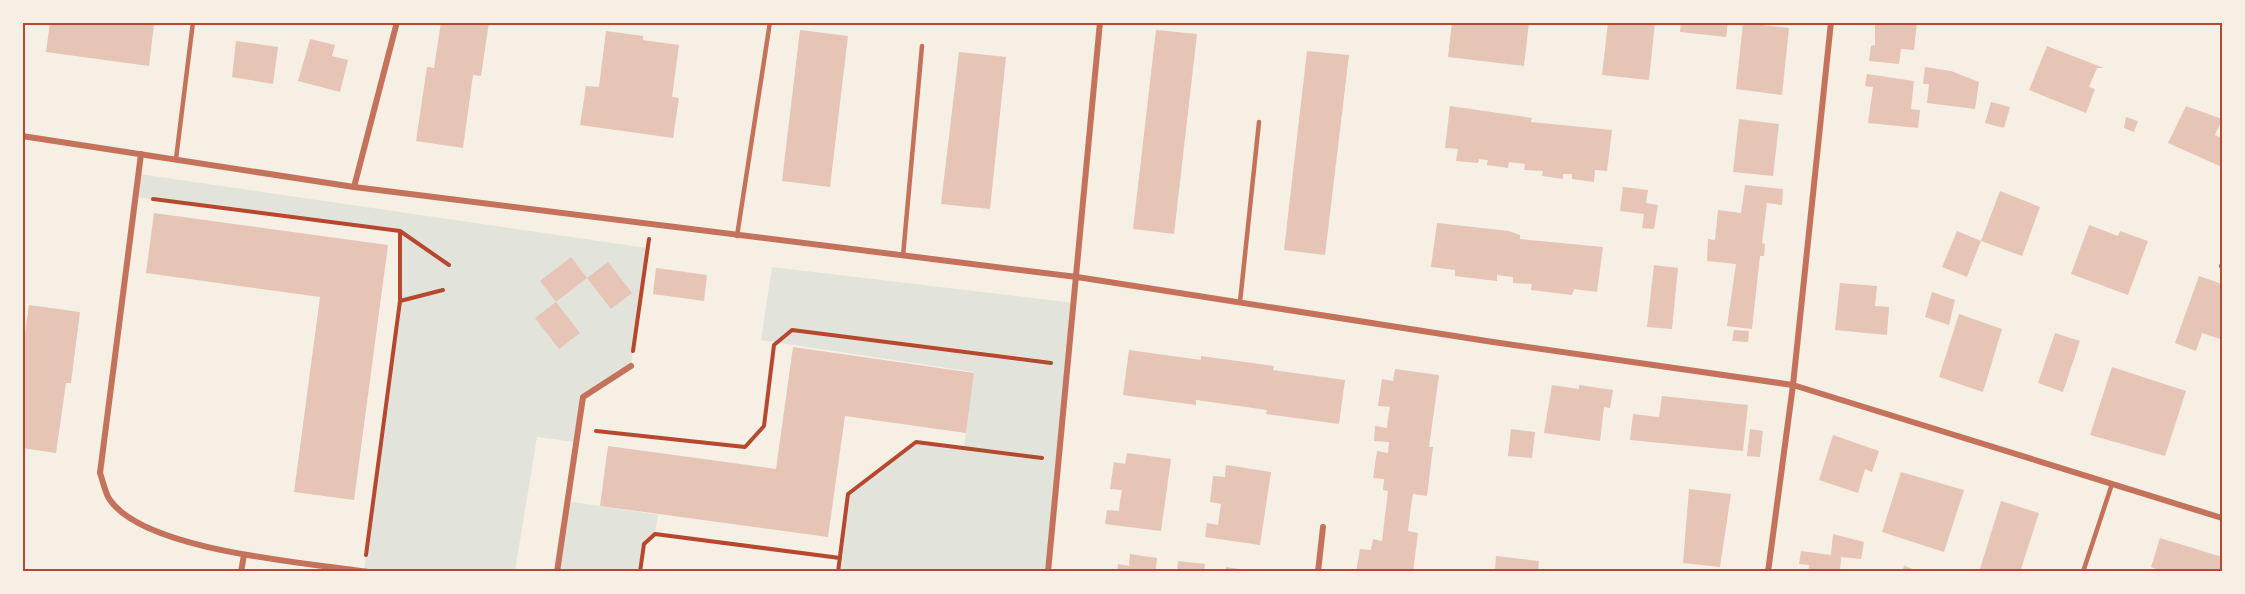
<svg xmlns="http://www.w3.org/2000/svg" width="2245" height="594" font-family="Cabin,sans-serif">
<rect width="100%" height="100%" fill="#f6efe4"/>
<!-- green -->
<g fill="#e2e4dc">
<path d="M139,174L647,248L631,366L583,397L575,442L537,437L515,571H364L400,301V231L136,197Z"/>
<path d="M772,267L1075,303L1048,571H838L848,494L916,442L964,448L974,372L761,340Z"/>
<path d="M567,501L658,515L655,534L644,545L640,571L557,572Z"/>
</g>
<!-- building -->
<g fill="#e6c5b7">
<path d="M50,22L154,24L149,66L46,52Z"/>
<path d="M441,22H489L481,76L473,75L463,148L416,141L427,67L434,68Z"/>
<path d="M1452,22H1529L1524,66L1448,57Z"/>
<path d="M1608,22H1655L1649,80L1602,75Z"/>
<path d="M1681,22H1728L1726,37L1680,32Z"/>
<path d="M1875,22H1917L1914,50L1901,49L1899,64L1869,61L1871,46L1875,45Z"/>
<path d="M1743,23L1789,28L1782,95L1736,89Z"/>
<path d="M800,30L848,36L830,187L782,181Z"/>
<path d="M1156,30L1197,34L1174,234L1133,229Z"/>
<path d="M606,31L643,36V40L679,45L672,97L679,98L673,138L580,125L586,86L599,87Z"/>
<path d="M310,39L335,45L332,56L348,60L340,92L298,81Z"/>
<path d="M236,41L278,47L273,84L232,77Z"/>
<path d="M2047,46L2104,68H2097L2089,87L2095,89L2086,113L2029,90Z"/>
<path d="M1307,51L1349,55L1325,255L1284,250Z"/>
<path d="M959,52L1006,57L990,209L941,204Z"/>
<path d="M1925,67L1951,71L1979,82L1975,109L1927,103L1929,84H1923Z"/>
<path d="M1867,74L1914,81L1911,109L1920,110L1918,128L1868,123L1873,87L1865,86Z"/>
<path d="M1991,102L2010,107L2004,128L1985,123Z"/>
<path d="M1450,106L1532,118L1531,122L1612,130L1607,171L1595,170L1594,182L1572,179V174H1563V179L1542,176L1543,171L1524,170L1525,164L1509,162L1508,168L1487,165L1488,160L1479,159L1478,163L1456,161L1458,149L1445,148Z"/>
<path d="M2186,106L2222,119L2215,135L2222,138V167L2168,143Z"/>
<path d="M2126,117L2138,121L2134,132L2124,128Z"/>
<path d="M1739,119L1779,124L1773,176L1733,172Z"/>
<path d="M1745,185L1783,189L1782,205L1767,203L1762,243L1765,244L1764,256H1760L1752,329L1727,326L1736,264L1707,261L1708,239L1715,240L1718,210L1741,213Z"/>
<path d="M1623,187L1648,190L1646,203L1658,205L1654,229L1642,228L1644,214L1620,211Z"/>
<path d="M2000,191L2040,207L2022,256L1981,241Z"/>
<path d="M154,213L388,245L354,500L294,492L320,297L146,273Z"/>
<path d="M1437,223L1509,231L1520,235V239L1603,247L1597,292L1574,289L1572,295L1531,290L1532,284L1513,283V277L1497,275V281L1455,276V270L1431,267Z"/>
<path d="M2089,225L2118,236L2120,231L2148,241L2128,295L2071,274Z"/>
<path d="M1957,231L1981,241L1967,277L1942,267Z"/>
<path d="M571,257L587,278L556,302L540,281Z"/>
<path d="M608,262L632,293L611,309L587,278Z"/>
<path d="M1654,265L1678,268L1672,329L1647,327Z"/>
<path d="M656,268L707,275L704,301L653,294Z"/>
<path d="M2199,276L2222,284V330L2220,339L2202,333L2196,351L2175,343Z"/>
<path d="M1840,283L1877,286L1875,306L1889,307L1887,335L1835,330Z"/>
<path d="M1932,292L1955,300L1949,325L1925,317Z"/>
<path d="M556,302L580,333L559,349L535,318Z"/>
<path d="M29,305L80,312L71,383H66L56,453L22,448V352Z"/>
<path d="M1959,314L2002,329L1983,392L1939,377Z"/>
<path d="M1734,330L1749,331L1748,342L1732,341Z"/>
<path d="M2055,333L2080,341L2063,392L2038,383Z"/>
<path d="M793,347L974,373L966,433L845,416L828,537L600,506L608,446L776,469Z"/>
<path d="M1129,350L1201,360V356L1274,366L1273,370L1345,380L1339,424L1266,414L1267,410L1196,400V405L1123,395Z"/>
<path d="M2112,367L2186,391L2165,456L2090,435Z"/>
<path d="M1395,369L1439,375L1429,447H1433L1427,496L1413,494L1411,506L1408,531L1418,533L1413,572H1356L1360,549L1371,550L1373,539L1382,541L1388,491L1383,490L1384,479L1373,478L1377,451L1388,453L1389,442L1374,441L1375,426L1387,428L1388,418L1390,407L1378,406L1382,379L1393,381Z"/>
<path d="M1552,385L1579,389V385L1613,390L1610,408L1604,407L1600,441L1544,433Z"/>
<path d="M1662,396L1748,405L1743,451L1630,440L1633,414L1659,417Z"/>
<path d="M1511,429L1535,432L1532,458L1508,456Z"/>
<path d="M1750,429L1763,431L1760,457L1747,456Z"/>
<path d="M1833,435L1879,451L1872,472L1865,469L1858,493L1819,480Z"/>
<path d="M1127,453L1171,459L1161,531L1105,524L1107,510L1119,511L1120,501L1122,490L1110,489L1114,462L1125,464Z"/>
<path d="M1226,465L1271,472L1260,545L1205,537L1207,523L1218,525L1221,504L1210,502L1213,476L1225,477Z"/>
<path d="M1901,472L1964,490L1944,552L1882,532Z"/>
<path d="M1689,489L1731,494L1720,567L1683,563Z"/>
<path d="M2001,501L2039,513L2020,572H1979Z"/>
<path d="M1833,534L1864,542L1861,559L1841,557L1840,572H1808L1809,565L1799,564L1801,551L1831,555Z"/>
<path d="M2160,538L2222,557V572H2164L2151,567Z"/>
<path d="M1130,554L1157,558L1156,569L1160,572H1117L1118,564L1129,566Z"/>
<path d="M1496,556L1539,561L1538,572H1495Z"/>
<path d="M1178,561L1205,564L1204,572H1177Z"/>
<path d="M1904,566H1905L1920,572H1902Z"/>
<path d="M1226,567L1246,570V572H1225Z"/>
</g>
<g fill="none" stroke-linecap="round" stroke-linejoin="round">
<!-- path -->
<g stroke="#b5482f" stroke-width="4">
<path d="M153,199L400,231L449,265"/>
<path d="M400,232V301"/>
<path d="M633,351L649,239"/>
<path d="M596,431L745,447L764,426L774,345L792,330L1051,363"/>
<path d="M366,555L400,301L443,290"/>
<path d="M640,572L644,544L655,534L840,558"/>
<path d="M838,572L848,494L916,442L1042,458"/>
</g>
<!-- service -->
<g stroke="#c5725c" stroke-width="4.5">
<path d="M176,159L193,22"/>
<path d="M737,236L770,22"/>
<path d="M903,256L922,46"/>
<path d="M2221,266H2222"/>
<path d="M1240,302L1259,122"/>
<path d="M2083,572L2112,484"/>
</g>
<!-- minor -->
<g stroke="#c5725c" stroke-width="6">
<path d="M22,136L354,187L1077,277L1493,342L1793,385L2222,518"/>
<path d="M141,154L100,473C103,481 105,493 110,500C145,551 308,563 368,572"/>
<path d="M354,187L397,22"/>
<path d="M241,572L244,555"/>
<path d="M557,572L583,397L631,366"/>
<path d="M1048,572L1100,22"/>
<path d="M1318,572L1323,527"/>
<path d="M1768,572L1793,385L1831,22"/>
</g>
</g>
<!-- border -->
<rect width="2245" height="594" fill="none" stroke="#f6efe4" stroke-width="48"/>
<rect x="24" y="24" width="2197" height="546" fill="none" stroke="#b5482f" stroke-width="2"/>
</svg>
